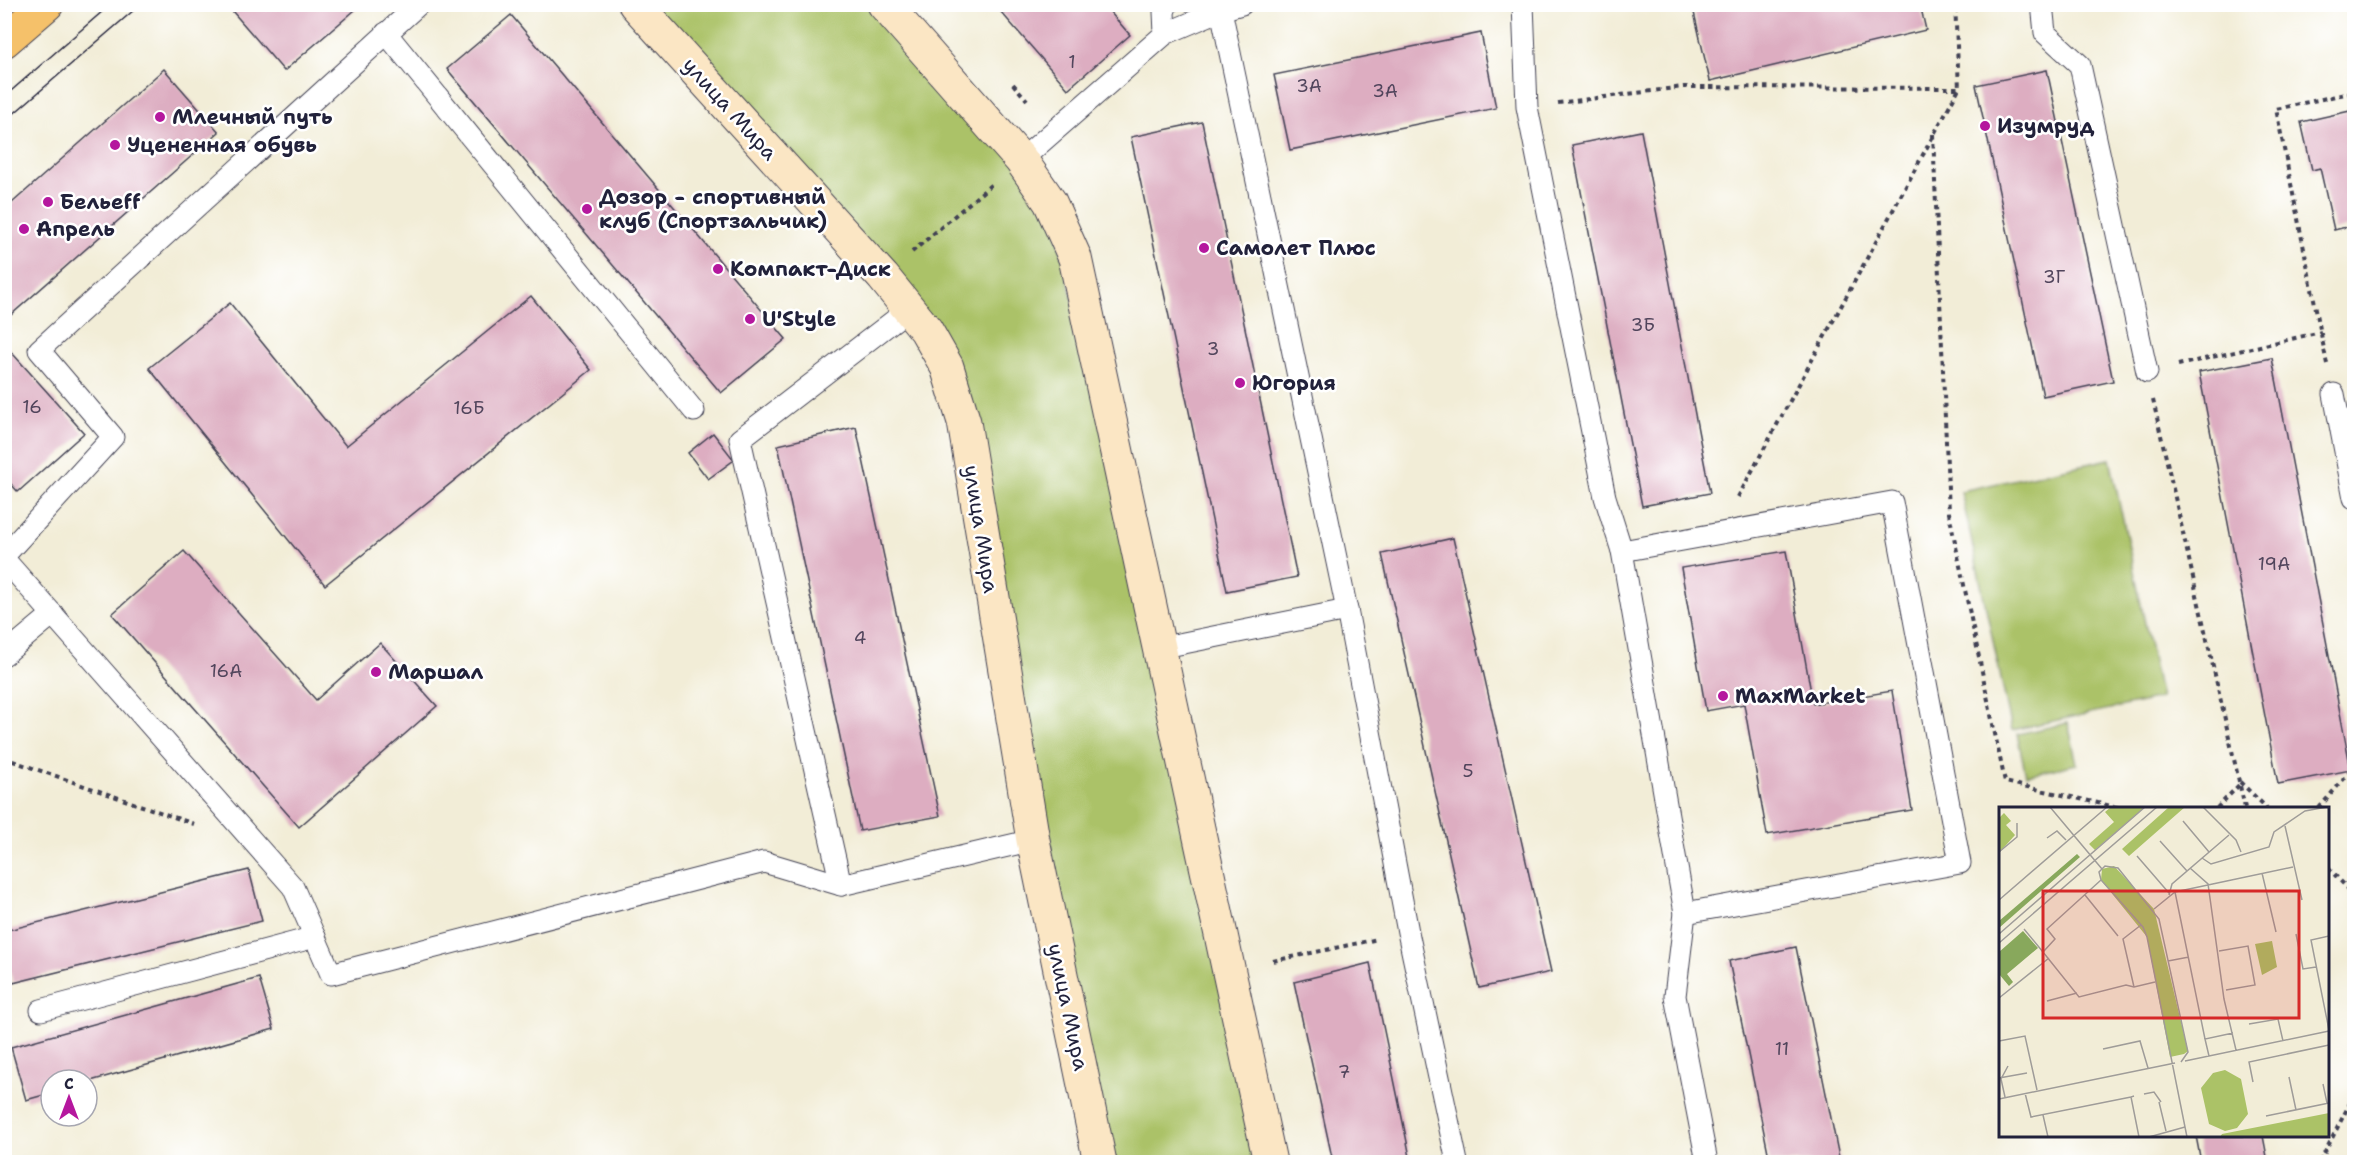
<svg xmlns="http://www.w3.org/2000/svg" width="2359" height="1167" font-family="'Shantell Sans',sans-serif">
<rect width="100%" height="100%" fill="#fff"/>
<filter id="ink" filterUnits="userSpaceOnUse"><feTurbulence type="fractalNoise" baseFrequency=".0167" numOctaves="2"/><feDisplacementMap in="SourceGraphic" scale="12" xChannelSelector="R" yChannelSelector="G"/><feConvolveMatrix kernelMatrix="1 2 1 2 8 2 1 2 1" color-interpolation-filters="sRGB"/></filter>
<filter id="wash" filterUnits="userSpaceOnUse"><feTurbulence type="fractalNoise" baseFrequency=".008" numOctaves="4" result="noise"/><feDisplacementMap in="SourceGraphic" scale="24" xChannelSelector="R" yChannelSelector="G"/><feGaussianBlur stdDeviation="1.35" result="paint"/><feColorMatrix in="noise" values="0 0 0 0 0 0 0 0 0 0 0 0 0 0 0 0 0 1.4 0 .05"/><feComposite in="paint" operator="in"/></filter>
<g filter="url(#wash)">
<rect width="100%" height="100%" fill="#f2edd7"/>
<!-- green -->
<g fill="#abc267" stroke="#667251" stroke-width="1.5">
<path d="M635,5H884L1050,202L1270,1162H1100L947,367Z"/>
<path d="M2110,459L2161,698L2012,730L1961,491Z"/>
<path d="M2068,723L2077,764L2026,775L2017,734Z"/>
</g>
<g id="blocks">
<!-- building -->
<g fill="#ddadc1">
<path d="M242,4H362L284,71L233,12Z"/>
<path d="M994,4H1103L1130,35L1068,89Z"/>
<path d="M1692,4H1920L1926,30L1710,81Z"/>
<path d="M511,15L786,339L721,393L447,69Z"/>
<path d="M1481,33L1496,108L1290,150L1274,75Z"/>
<path d="M164,69L219,132L4,321V210Z"/>
<path d="M2047,70L2113,381L2043,396L1976,85Z"/>
<path d="M2350,111L2354,133V225L2334,230L2320,168L2312,170L2301,122Z"/>
<path d="M1202,122L1297,577L1227,591L1131,137Z"/>
<path d="M1641,131L1710,493L1642,506L1572,145Z"/>
<path d="M531,296L591,370L325,585L149,368L230,303L346,446Z"/>
<path d="M4,344L84,433L18,492L4,476Z"/>
<path d="M2272,358L2351,770L2278,784L2199,372Z"/>
<path d="M856,427L940,816L860,831L778,445Z"/>
<path d="M713,433L734,460L708,479L688,453Z"/>
<path d="M1453,538L1551,972L1479,988L1382,554Z"/>
<path d="M184,551L316,700L380,643L437,706L299,827L112,614Z"/>
<path d="M1786,551L1813,704L1892,691L1912,810L1767,835L1744,704L1706,711L1681,568Z"/>
<path d="M249,870L262,921L13,983L4,949V931Z"/>
<path d="M1796,947L1840,1162H1770L1738,1005L1729,961Z"/>
<path d="M1370,963L1406,1137L1411,1162H1333L1294,982Z"/>
<path d="M259,978L274,1029L87,1082V1080H51V1093L26,1100L11,1047Z"/>
<path d="M2196,1136H2263L2268,1162H2201Z"/>
</g>
</g>
</g>
<g filter="url(#ink)">
<use href="#blocks" fill-opacity="0" stroke="#414052" stroke-width="1.5"/>
<g fill="none" stroke-linecap="round" stroke-linejoin="round">
<!-- lane casing -->
<g stroke="#414052" stroke-width="23">
<g id="lane">
<path d="M1523,4L1527,107L1605,497L1622,551L1685,913L1675,996L1707,1162"/>
<path d="M2042,4L2045,33L2080,65L2147,372"/>
<path d="M1221,10L1347,610L1408,932L1457,1162"/>
<path d="M386,33L694,411"/>
<path d="M1165,34L1164,12L1167,4"/>
<path d="M1021,160L1165,34L1221,10L1242,4"/>
<path d="M2334,394L2354,498"/>
<path d="M1622,551L1892,502L1960,863L1685,913"/>
<path d="M4,556L113,437L39,350L419,4"/>
<path d="M4,559L293,887L331,974L764,862L841,885L1033,840"/>
<path d="M1159,648L1347,610"/>
<path d="M4,655L53,614"/>
<path d="M841,885L740,439L909,309"/>
<path d="M41,1010L315,937"/>
</g>
</g>
<!-- secondary casing -->
<g stroke="#414052" stroke-width="35">
<g id="secondary">
<path d="M635,4L883,277L926,330L947,367L964,422L1033,840L1100,1162"/>
<path d="M884,4L1021,160L1050,202L1075,258L1270,1162"/>
</g>
</g>
<!-- primary casing -->
<g stroke="#414052" stroke-width="35">
<path id="primary" d="M4,41L47,4"/>
</g>
<!-- path -->
<g stroke="#414052" stroke-width="4" stroke-dasharray="4.5 4.5" stroke-linecap="butt">
<path d="M1013,84L1027,100"/>
<path d="M1558,103L1683,87L1959,88"/>
<path d="M1933,134L1949,513L2005,782L2120,808"/>
<path d="M912,252L993,183"/>
<path d="M2327,364L2276,109L2354,92"/>
<path d="M2178,365L2321,332"/>
<path d="M2153,400L2245,808"/>
<path d="M1738,497L1959,88L1955,4"/>
<path d="M4,758L194,824"/>
<path d="M2240,782L2267,808"/>
<path d="M2217,808L2240,784"/>
<path d="M2319,808L2354,767"/>
<path d="M2328,868L2354,895"/>
<path d="M1273,961L1378,939"/>
<path d="M2320,1162L2354,1095"/>
</g>
<!-- lane -->
<use href="#lane" stroke="#fff" stroke-width="21"/>
<!-- secondary -->
<use href="#secondary" stroke="#fbe6c4" stroke-width="33"/>
<!-- primary -->
<use href="#primary" stroke="#f5c16b" stroke-width="33"/>
<!-- tram -->
<g stroke="#22223b" stroke-width="1.5">
<path d="M4,97L111,4"/>
<path d="M4,122L141,4"/>
</g>
</g>
</g>
<!-- markers -->
<g fill="#b5179e" stroke="#fff" stroke-width="2">
<circle cx="160" cy="117" r="6"/>
<circle cx="1985" cy="126" r="6"/>
<circle cx="115" cy="145" r="6"/>
<circle cx="48" cy="202" r="6"/>
<circle cx="587" cy="209" r="6"/>
<circle cx="24" cy="229" r="6"/>
<circle cx="1204" cy="248" r="6"/>
<circle cx="718" cy="269" r="6"/>
<circle cx="750" cy="319" r="6"/>
<circle cx="1240" cy="383" r="6"/>
<circle cx="376" cy="672" r="6"/>
<circle cx="1723" cy="696" r="6"/>
</g>
<g text-anchor="middle" dominant-baseline="central" stroke-width="5" stroke-linejoin="round" paint-order="stroke">
<!-- number labels -->
<g font-size="18" fill="#51455c">
<text x="1072" y="62">1</text>
<text x="1309" y="86">3А</text>
<text x="1385" y="91">3А</text>
<text x="2054" y="277">3Г</text>
<text x="1643" y="325">3Б</text>
<text x="1213" y="349">3</text>
<text x="32" y="407">16</text>
<text x="469" y="408">16Б</text>
<text x="2274" y="564">19А</text>
<text x="860" y="638">4</text>
<text x="226" y="671">16А</text>
<text x="1468" y="771">5</text>
<text x="1782" y="1049">11</text>
<text x="1344" y="1072">7</text>
</g>
<!-- street labels -->
<g font-size="21" fill="#22223b" stroke="#fff">
<text transform="translate(730 109) rotate(48)">улица Мира</text>
<text transform="translate(981 529) rotate(81)">улица Мира</text>
<text transform="translate(1068 1007) rotate(78)">улица Мира</text>
</g>
<!-- poi labels -->
<g font-size="21" font-weight="bold" fill="#22223b" stroke="#fff" text-anchor="start">
<text x="172" y="117">Млечный путь</text>
<text x="1997" y="126">Изумруд</text>
<text x="127" y="145">Уцененная обувь</text>
<text x="599" y="197">Дозор - спортивный<tspan x="599" dy="24">клуб (Спортзальчик)</tspan></text>
<text x="60" y="202">Бельеff</text>
<text x="36" y="229">Апрель</text>
<text x="1216" y="248">Самолет Плюс</text>
<text x="730" y="269">Компакт-Диск</text>
<text x="762" y="319">U'Style</text>
<text x="1252" y="383">Югория</text>
<text x="388" y="672">Маршал</text>
<text x="1735" y="696">MaxMarket</text>
</g>
</g>
<!-- overview -->
<g transform="translate(1999 807)">
<rect width="330" height="330" fill="#f2edd7"/>
<path d="M112,0H146L96,43L90,37L115,15L106,5ZM170,0H186L130,49L123,42ZM5,6L12,14L7,18L16,28L0,46V11ZM115,59L155,102L189,244L185,247L171,250L148,130L102,73L103,62ZM273,134L278,160L263,168L256,137ZM226,263L242,272L249,307L238,321L226,324L210,317L202,281L214,266ZM330,306V330H221L223,327Z" fill="#abc267"/>
<path d="M78,47L81,50L0,121V114ZM24,124L39,141L8,167L14,175L10,179L0,167V145Z" fill="#88a85c"/>
<path fill="none" stroke="#9f9c99" stroke-width="1.5" d="M51,0L103,62M204,0L237,33L242,45M184,14L210,45M286,19L303,93M48,31L58,24L67,33M161,34L188,64M0,45L18,30V16M138,49L170,86M203,51L212,57L270,40L275,25L306,4L328,0M191,61L209,77L225,192L237,243M263,66L277,125M176,85L206,232M86,88L119,129M170,88L173,77L230,28M0,93L108,0M155,102L176,85L294,60M25,122L44,145L56,132L48,122L102,73M0,127L146,0M297,127L304,162L317,160M330,129L312,133L330,223M0,136L158,0M220,144L249,139L256,178L227,183M44,145L80,190L127,178L135,180L156,175M169,154L190,150M135,180L124,132L142,118M0,191L50,151M48,194L78,186M250,217L279,212L284,234M0,234L26,229L38,283M104,242L141,234L149,261M210,249L206,232L234,226M186,254L330,224M182,255L189,245L160,112L119,61L106,59L100,65L102,73L144,120L148,130L188,330M290,270L297,303M0,271L28,266M254,275L250,255L330,238M324,277L328,296M26,286L32,310L132,290M145,287L155,285L162,295M135,289L132,290L140,330M6,290L2,272L9,259M0,292L176,256M160,295L167,324M44,308L49,330M267,309L330,296M150,330L186,320"/>
<path fill="#d62828" fill-opacity="0.15" stroke="#d62828" stroke-width="3" d="M44,84H300V211H44Z"/>
<rect width="330" height="330" fill="none" stroke="#22223b" stroke-width="3"/>
</g>
<!-- margin -->
<rect width="2359" height="1167" fill="none" stroke="#fff" stroke-width="24"/>
<!-- north arrow -->
<g transform="translate(69 1098)"><circle r="28" fill="#ffffff" stroke="#a7a7b1" stroke-width="1.5"/>
<path d="M0-4.5L10 22L0 15L-10 22Z" fill="#b5179e"/>
<text y="-9" font-size="16" font-weight="bold" text-anchor="middle" fill="#22223b">С</text>
</g>
</svg>
